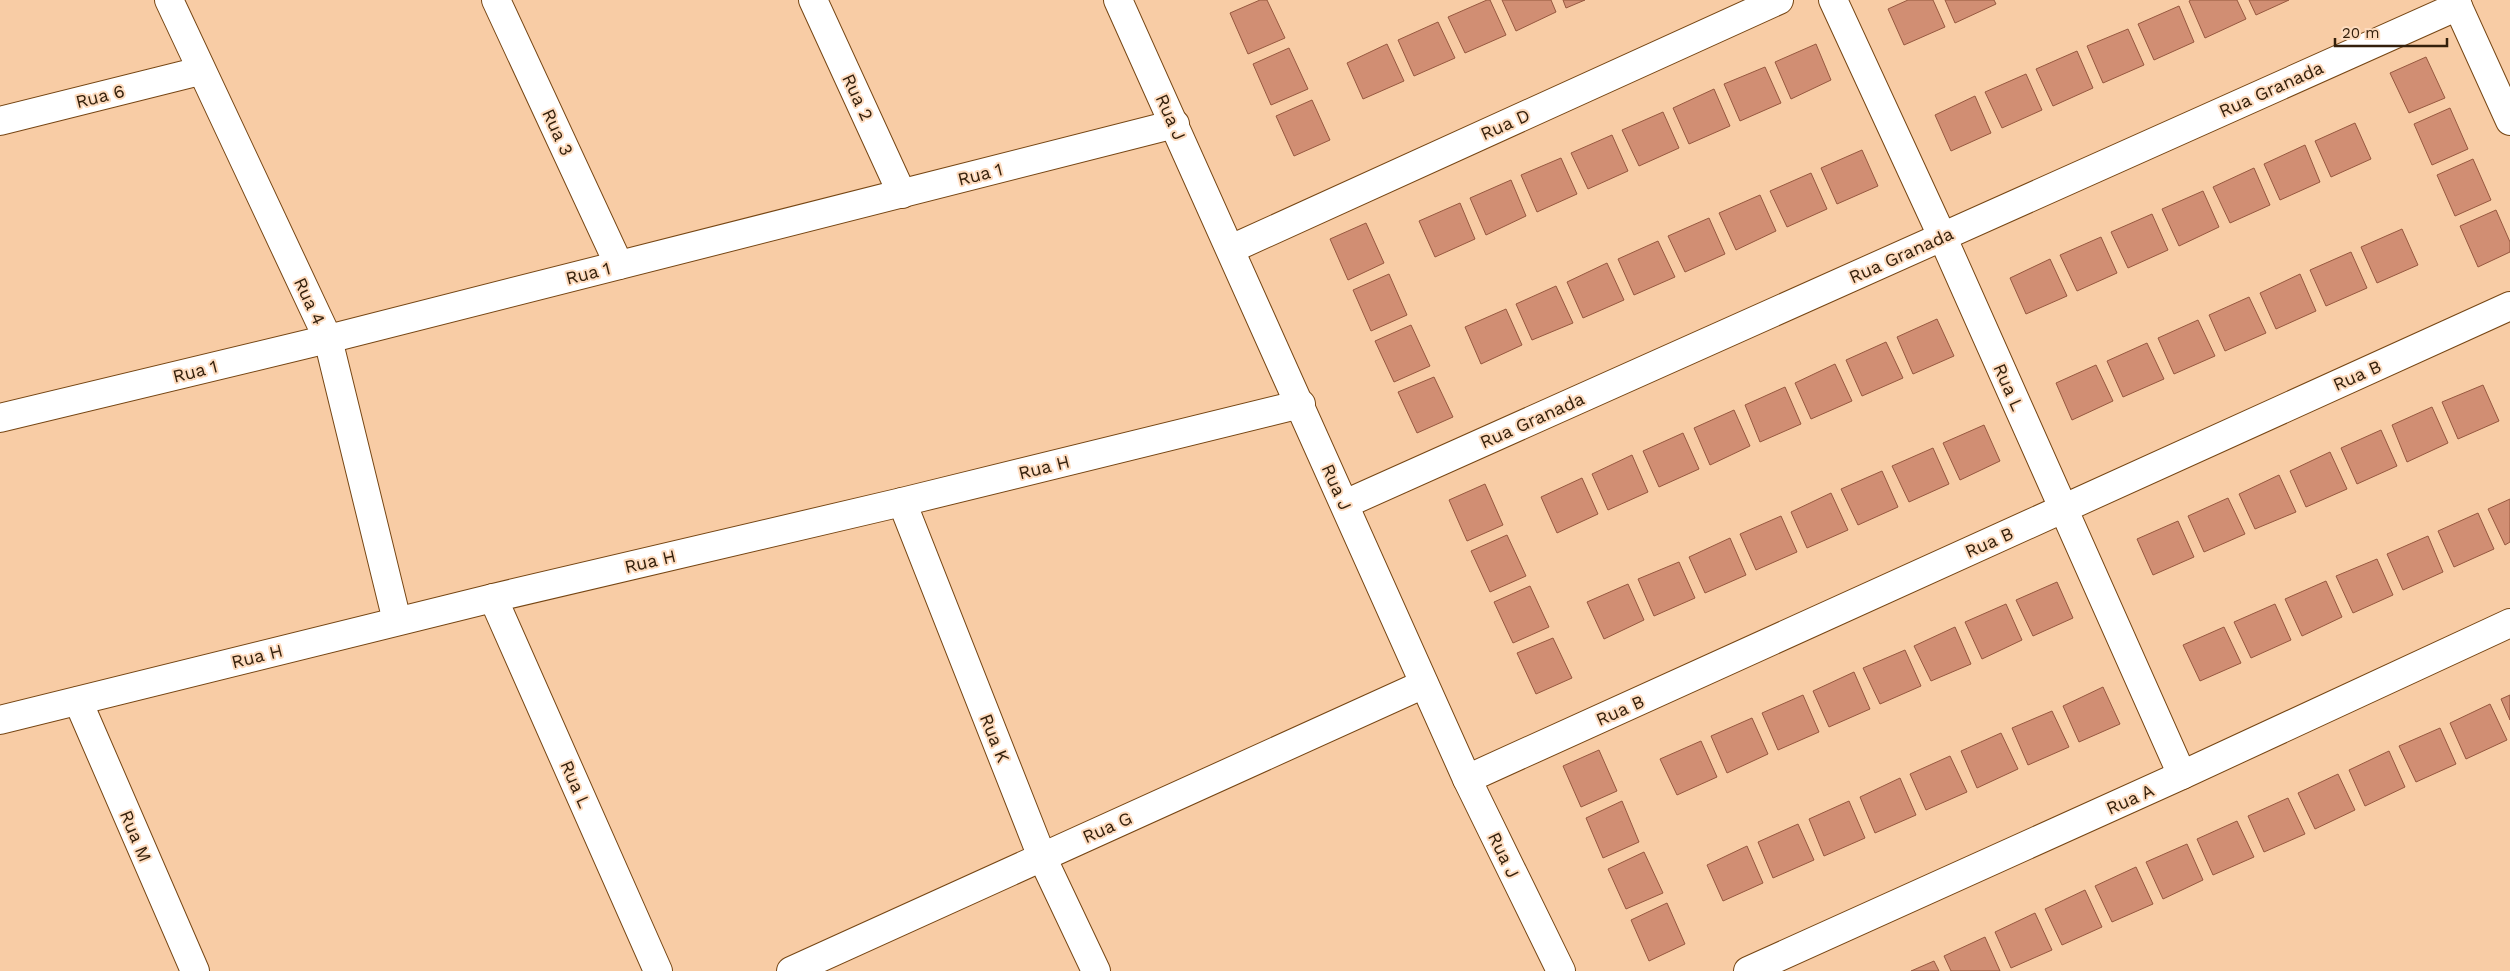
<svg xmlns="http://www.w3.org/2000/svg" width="2510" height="971" font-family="'Work Sans',sans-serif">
<rect width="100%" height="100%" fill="#f8cca5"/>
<!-- building -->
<g fill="#d18e73" stroke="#96583f">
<path d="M1260,0H1267L1285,38L1248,54L1230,13Z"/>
<path d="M1487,0H1490L1506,35L1465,53L1448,17Z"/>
<path d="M1502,0H1551L1556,12L1516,31Z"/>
<path d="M1563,0H1585L1566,8Z"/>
<path d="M1908,0H1933L1945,27L1904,45L1888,9Z"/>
<path d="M1945,0H1994L1996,4L1955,23Z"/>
<path d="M2191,0H2237L2246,19L2205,38L2189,1Z"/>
<path d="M2249,0H2289L2256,15Z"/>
<path d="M2179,6L2194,42L2154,60L2138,24Z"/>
<path d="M1438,22L1455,58L1414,76L1398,40Z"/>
<path d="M2128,29L2144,65L2103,83L2087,46Z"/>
<path d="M1387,44L1404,81L1363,99L1347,63Z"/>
<path d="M1816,44L1831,80L1791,99L1775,62Z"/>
<path d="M1289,48L1308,89L1271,105L1253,64Z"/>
<path d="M2077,51L2093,88L2053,106L2036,69Z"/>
<path d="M2426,57L2445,98L2409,113L2390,73Z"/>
<path d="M1765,67L1781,103L1740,121L1724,84Z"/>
<path d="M2026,74L2042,110L2002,128L1985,92Z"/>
<path d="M1714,89L1730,126L1689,144L1673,108Z"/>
<path d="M1975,96L1991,133L1951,151L1935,115Z"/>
<path d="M1312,100L1330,140L1294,156L1276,116Z"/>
<path d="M2450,108L2468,149L2432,165L2414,124Z"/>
<path d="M1663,112L1679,148L1639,166L1622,130Z"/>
<path d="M2355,123L2371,159L2331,177L2315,141Z"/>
<path d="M1612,135L1628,171L1588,189L1571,153Z"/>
<path d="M2305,145L2320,182L2280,200L2264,164Z"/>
<path d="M1862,150L1878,186L1837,204L1821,168Z"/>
<path d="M1561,158L1577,194L1537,212L1521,175Z"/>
<path d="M2473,159L2491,200L2455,216L2437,175Z"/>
<path d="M2254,168L2270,205L2230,223L2213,187Z"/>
<path d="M1811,173L1827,209L1787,227L1770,191Z"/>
<path d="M1511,180L1526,216L1486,235L1470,198Z"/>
<path d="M2203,191L2219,227L2179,246L2162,209Z"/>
<path d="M1760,195L1776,231L1736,250L1719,213Z"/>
<path d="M1460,203L1475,239L1435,257L1419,221Z"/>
<path d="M2496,210L2510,242V252L2478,267L2460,226Z"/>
<path d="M2152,214L2168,250L2128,268L2111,232Z"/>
<path d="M1709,218L1725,254L1685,272L1668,236Z"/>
<path d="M1366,223L1384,263L1348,280L1330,239Z"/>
<path d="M2402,229L2418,265L2377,283L2361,247Z"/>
<path d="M2101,237L2117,273L2077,291L2060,255Z"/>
<path d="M1658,241L1675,277L1634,295L1618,259Z"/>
<path d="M2351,252L2367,288L2326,306L2310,270Z"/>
<path d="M2050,259L2067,296L2026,314L2010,278Z"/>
<path d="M1607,263L1624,300L1583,318L1567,282Z"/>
<path d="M1389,274L1407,315L1371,331L1353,290Z"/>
<path d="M2300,274L2316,311L2276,329L2260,293Z"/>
<path d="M1556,286L1573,323L1532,340L1516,304Z"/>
<path d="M2249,297L2266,333L2225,351L2209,315Z"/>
<path d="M1506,309L1522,345L1481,364L1465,327Z"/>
<path d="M1937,319L1954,356L1913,374L1897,337Z"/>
<path d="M2198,320L2215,356L2174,374L2158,338Z"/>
<path d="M1411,325L1430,366L1394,382L1375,341Z"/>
<path d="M1886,342L1903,378L1862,396L1846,360Z"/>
<path d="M2147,343L2164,379L2123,397L2107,361Z"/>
<path d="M1835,364L1852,401L1811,419L1795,383Z"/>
<path d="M2096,365L2113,401L2072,420L2056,383Z"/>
<path d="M1434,377L1453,417L1417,433L1398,392Z"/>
<path d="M2483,385L2499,421L2458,439L2442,402Z"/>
<path d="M1785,387L1801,424L1760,442L1745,405Z"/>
<path d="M2432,407L2448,443L2407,462L2392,425Z"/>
<path d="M1734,410L1750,446L1710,465L1694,428Z"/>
<path d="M1984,425L2000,461L1960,480L1943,443Z"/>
<path d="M2381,430L2397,466L2357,484L2341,448Z"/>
<path d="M1683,433L1699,469L1659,487L1643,451Z"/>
<path d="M1933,448L1949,484L1909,502L1892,466Z"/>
<path d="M2330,452L2347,489L2306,507L2290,471Z"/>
<path d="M1632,455L1648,492L1608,510L1592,474Z"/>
<path d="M1882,471L1898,507L1858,525L1841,489Z"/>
<path d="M2279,475L2296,512L2255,529L2239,494Z"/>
<path d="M1582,478L1598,514L1557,533L1541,497Z"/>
<path d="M1485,484L1503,525L1467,541L1449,500Z"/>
<path d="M1831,493L1848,530L1807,548L1791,512Z"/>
<path d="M2228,498L2245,534L2204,552L2188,516Z"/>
<path d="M2510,499V542L2505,545L2488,509Z"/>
<path d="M2478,513L2494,549L2454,567L2438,531Z"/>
<path d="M1781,516L1797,552L1756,570L1740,534Z"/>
<path d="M2178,521L2194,557L2153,575L2137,539Z"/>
<path d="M1507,535L1526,576L1490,592L1471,551Z"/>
<path d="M2428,536L2443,572L2403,590L2387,554Z"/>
<path d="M1730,538L1746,575L1705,593L1689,557Z"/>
<path d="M2377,559L2393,595L2353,613L2336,576Z"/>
<path d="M1679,562L1695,598L1654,616L1638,579Z"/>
<path d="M2326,581L2342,617L2302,636L2285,599Z"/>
<path d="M2057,582L2073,618L2033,636L2016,600Z"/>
<path d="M1628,584L1644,620L1604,639L1587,602Z"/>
<path d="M1530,586L1549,627L1513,643L1494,602Z"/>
<path d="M2006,604L2022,640L1982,659L1965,622Z"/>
<path d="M2275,604L2291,640L2251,658L2234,622Z"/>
<path d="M1955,627L1971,664L1931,681L1914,646Z"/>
<path d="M2224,627L2241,663L2200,681L2183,645Z"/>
<path d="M1553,638L1572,678L1536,694L1517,653Z"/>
<path d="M1905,650L1921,686L1880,704L1863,668Z"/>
<path d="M1854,672L1870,709L1829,727L1813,691Z"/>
<path d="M2103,687L2120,724L2079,742L2063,706Z"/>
<path d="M1803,695L1819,732L1778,750L1762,713Z"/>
<path d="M2510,695V720L2501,699Z"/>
<path d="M2490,704L2507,740L2466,759L2450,723Z"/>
<path d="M2052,711L2069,747L2028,765L2012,728Z"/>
<path d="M1752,718L1768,754L1727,773L1711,736Z"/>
<path d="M2440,728L2456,764L2416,782L2399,746Z"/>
<path d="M2001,733L2018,769L1977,788L1961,751Z"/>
<path d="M1701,741L1717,777L1677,795L1660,759Z"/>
<path d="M1599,750L1617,791L1581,807L1563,766Z"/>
<path d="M2389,751L2405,787L2365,806L2349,770Z"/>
<path d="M1950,756L1967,792L1926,810L1910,774Z"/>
<path d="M2338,774L2355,810L2315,829L2298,793Z"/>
<path d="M1900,778L1916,815L1875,833L1860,797Z"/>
<path d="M2288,798L2305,834L2264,852L2248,816Z"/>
<path d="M1622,801L1639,842L1603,858L1586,818Z"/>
<path d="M1849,801L1865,838L1824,856L1809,819Z"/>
<path d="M2237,821L2254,857L2213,875L2197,839Z"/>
<path d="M1798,824L1814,860L1773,878L1758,842Z"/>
<path d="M2187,844L2203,880L2163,899L2146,862Z"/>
<path d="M1747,846L1763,883L1723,901L1707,865Z"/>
<path d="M1644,852L1663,893L1626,909L1608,869Z"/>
<path d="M2136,867L2153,904L2112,922L2095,886Z"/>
<path d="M2085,890L2102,927L2062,945L2045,909Z"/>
<path d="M1667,903L1685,944L1649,961L1631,920Z"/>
<path d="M2035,913L2052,950L2011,968L1995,932Z"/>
<path d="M1985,937L2000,971H1951L1944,956Z"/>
<path d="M1934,961L1939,971H1911Z"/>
</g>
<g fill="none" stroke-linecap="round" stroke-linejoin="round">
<!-- minor casing -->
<g stroke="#764614" stroke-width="30">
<g id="minor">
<path d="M169,0L328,339L397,621"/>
<path d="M496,0L619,265"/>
<path d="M813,0L902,194"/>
<path d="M1118,0L1467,779L1561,971"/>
<path d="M1833,0L1942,236L2182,775"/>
<path d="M2455,0L2510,121"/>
<path d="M0,121L200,71"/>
<path d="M1231,249L1779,0"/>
<path d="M0,418L328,339L1175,124"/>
<path d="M902,502L1042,857L1096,971"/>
<path d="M1345,504L2458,6"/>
<path d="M493,598L658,971"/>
<path d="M78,701L195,971"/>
<path d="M0,720L493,598L902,502L1301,404"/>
<path d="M1467,779L2510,306"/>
<path d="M791,971L1424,684"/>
<path d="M1748,971L2182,775L2510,623"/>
</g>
</g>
<!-- minor -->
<use href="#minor" stroke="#fff" stroke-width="28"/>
</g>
<g text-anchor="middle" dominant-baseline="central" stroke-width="4" stroke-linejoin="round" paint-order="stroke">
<!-- street labels -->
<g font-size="18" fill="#34200c" stroke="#fddbbe">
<text transform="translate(2271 89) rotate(-24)">Rua Granada</text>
<text transform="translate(100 96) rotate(-14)">Rua 6</text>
<text transform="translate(858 97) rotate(65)">Rua 2</text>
<text transform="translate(1171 117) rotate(66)">Rua J</text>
<text transform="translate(1505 124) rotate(-24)">Rua D</text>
<text transform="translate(558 132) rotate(65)">Rua 3</text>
<text transform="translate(980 174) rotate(-14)">Rua 1</text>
<text transform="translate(1901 255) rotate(-24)">Rua Granada</text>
<text transform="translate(588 273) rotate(-14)">Rua 1</text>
<text transform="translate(310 301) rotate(65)">Rua 4</text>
<text transform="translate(195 371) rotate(-14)">Rua 1</text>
<text transform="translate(2357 375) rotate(-24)">Rua B</text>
<text transform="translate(2009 387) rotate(66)">Rua L</text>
<text transform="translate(1532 420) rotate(-24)">Rua Granada</text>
<text transform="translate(1044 467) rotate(-14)">Rua H</text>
<text transform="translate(1337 487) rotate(66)">Rua J</text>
<text transform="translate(1989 542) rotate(-24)">Rua B</text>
<text transform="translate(650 561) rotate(-13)">Rua H</text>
<text transform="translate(257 656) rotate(-14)">Rua H</text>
<text transform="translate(1620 710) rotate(-24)">Rua B</text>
<text transform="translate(995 738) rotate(68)">Rua K</text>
<text transform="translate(576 784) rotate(66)">Rua L</text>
<text transform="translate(2130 799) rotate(-24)">Rua A</text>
<text transform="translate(1107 827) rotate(-24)">Rua G</text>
<text transform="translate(136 836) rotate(67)">Rua M</text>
<text transform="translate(1504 855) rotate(64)">Rua J</text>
</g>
</g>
<!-- scale -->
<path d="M2335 38v8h112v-8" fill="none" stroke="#34200c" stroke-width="2.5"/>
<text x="2342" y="38" font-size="15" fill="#34200c" stroke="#fddbbe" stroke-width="4" paint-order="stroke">20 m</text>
</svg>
